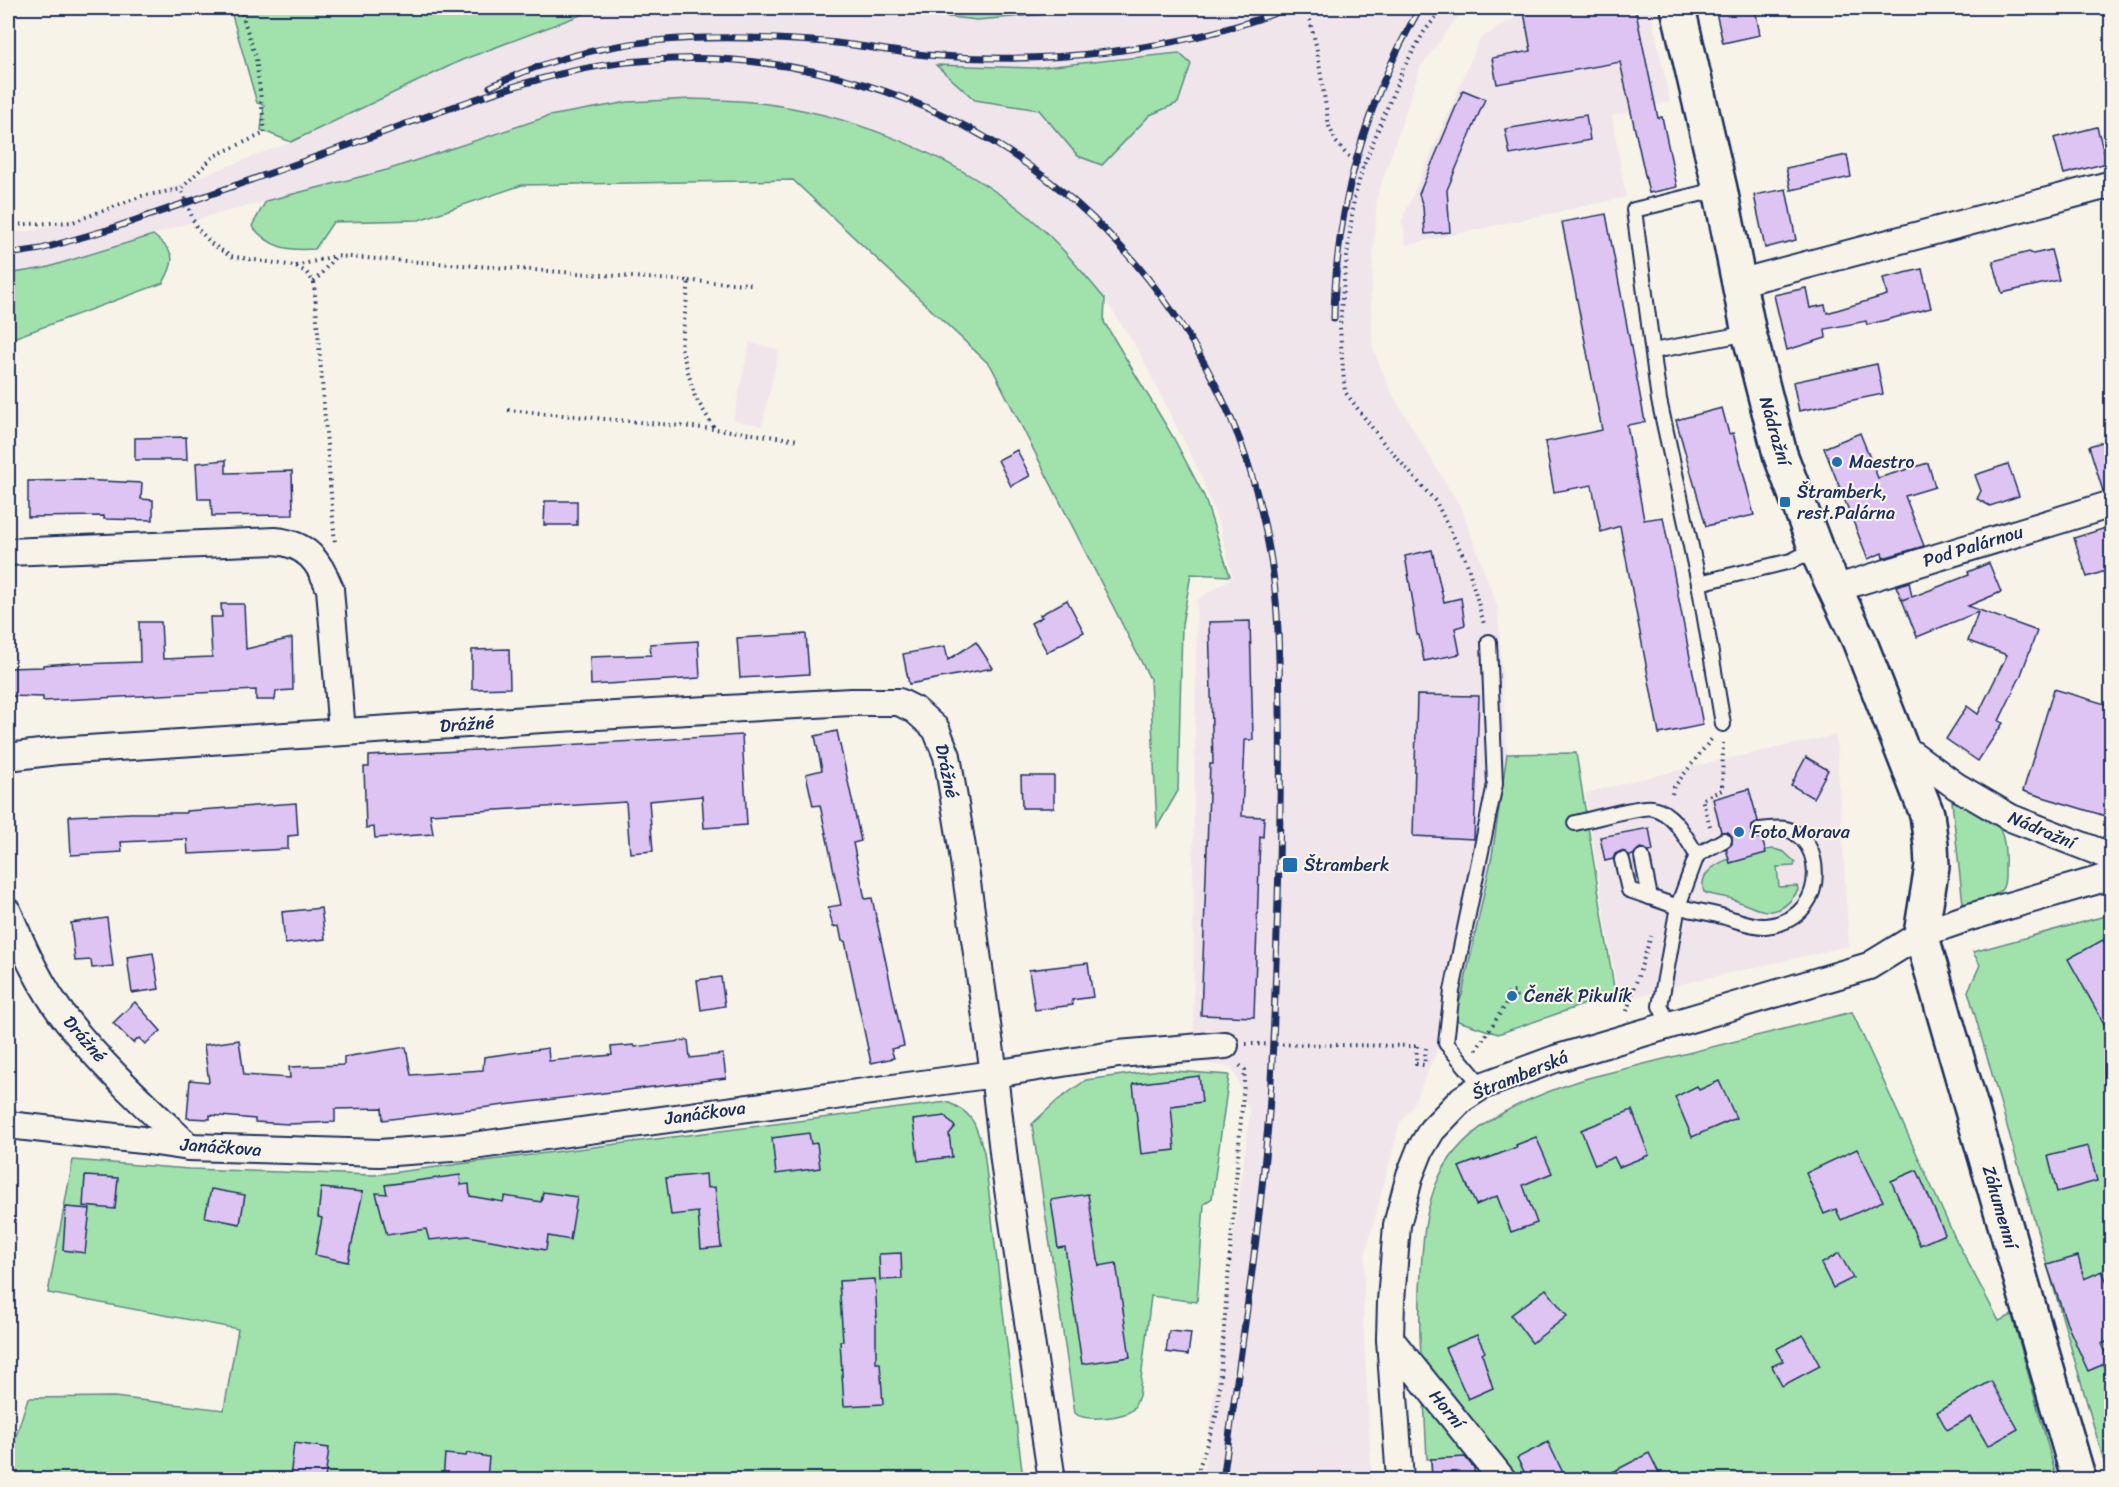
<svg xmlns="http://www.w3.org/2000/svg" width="2119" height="1487" font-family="Sriracha,sans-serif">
<rect width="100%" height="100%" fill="#f7f3e8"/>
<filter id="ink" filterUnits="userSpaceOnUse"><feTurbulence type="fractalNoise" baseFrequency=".0167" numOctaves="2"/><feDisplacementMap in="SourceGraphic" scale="12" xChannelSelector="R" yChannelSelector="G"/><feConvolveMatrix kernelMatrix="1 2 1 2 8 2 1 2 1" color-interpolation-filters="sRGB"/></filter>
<g filter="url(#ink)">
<!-- built -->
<g fill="#f0e5eb">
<path d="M618,8H870L977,20L1117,8H1464L1420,68L1377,197L1371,298L1373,349L1392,394L1462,510L1498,609L1507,754L1492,856L1462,995L1412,1107L1400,1123L1365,1255L1363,1319L1372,1479H1203L1250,1112L1232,1067L1194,1062L1193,861L1197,600L1233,577L1220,527L1201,475L1138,350L1105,299L1064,252L1017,207L969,177L915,146L868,127L805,111L752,102L692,99L628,102L549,116L387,170L209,216L112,249L45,268L8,274V234L37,230L101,211L197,178L291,142L462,60L586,13Z"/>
<path d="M1530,8H1650L1670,102L1612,116L1626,197L1406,245L1402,220L1480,39Z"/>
<path d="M750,342L779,350L762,426L733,420Z"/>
<path d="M1836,735L1849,946L1686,983L1619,1002L1585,793L1708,763Z"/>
</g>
<!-- green -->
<g fill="#a1e2ac" stroke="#5e8885" stroke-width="1.5">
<path d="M230,8H618L586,13L462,60L291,142L261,130L264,105L257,103Z"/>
<path d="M870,8H1117L977,20Z"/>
<path d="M1179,53L1191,64L1178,103L1150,115L1102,165L1078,156L1039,110L975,100L936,65L1034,68Z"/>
<path d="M692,99C712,100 732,100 751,102C843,111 943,151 1017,207C1050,232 1078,267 1105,299L1104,322L1173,437L1204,496L1230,576L1191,574L1182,624L1178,791L1157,827L1150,679L991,366L793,180L522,185L419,220L333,222L315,249C287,251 270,248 252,226L266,201L387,170L549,116L628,102Z"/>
<path d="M153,235C175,252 177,259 163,283L8,340V274L45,268Z"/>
<path d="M1576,753L1615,994L1498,1034L1452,1019L1462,995L1492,856L1507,754Z"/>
<path d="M1959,801C1995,821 2007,821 2005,867C2005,874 2006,884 2002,889C1996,897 1978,901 1968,905L1963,904L1952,802Z"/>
<path d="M1774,849L1784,852L1795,862L1794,866L1777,867L1779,887L1797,886L1798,890C1778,923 1761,910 1732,899C1723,896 1713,896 1704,892C1694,861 1753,851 1774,849Z"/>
<path d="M2109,915L2111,919V1479H2109L1968,991L1980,965L1973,952Z"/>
<path d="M1852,1012L1955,1238L1999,1321L2012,1315L2057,1479H1516C1493,1453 1471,1427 1449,1399C1441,1389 1431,1379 1424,1367C1418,1357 1420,1304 1420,1291C1422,1252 1423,1210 1440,1175C1467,1120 1534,1095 1588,1078Z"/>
<path d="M1160,1070L1229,1075L1212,1198L1204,1204L1197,1302L1151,1296L1139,1396C1137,1400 1136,1405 1133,1409C1125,1418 1083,1422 1075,1413L1032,1124L1058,1100L1086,1080Z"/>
<path d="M947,1102C976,1114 975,1125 984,1152L1023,1479L8,1480V1461L28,1398L114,1397L224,1410L238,1329L48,1293L73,1160L189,1169L374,1175Z"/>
<path d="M1424,1399L1487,1479H1432L1431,1459H1427Z"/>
</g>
<!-- building -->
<g fill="#dec4f3" stroke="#1b2f5e" stroke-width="1.5">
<path d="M1546,8H1635L1658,118L1662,117L1677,187L1649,193L1620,62L1497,84L1492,58L1531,51L1524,12Z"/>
<path d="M1715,8H1755L1760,35L1723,43Z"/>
<path d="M1463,90L1485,99L1447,190L1450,232L1425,234L1423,207L1419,194Z"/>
<path d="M1586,115L1590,140L1510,155L1505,129Z"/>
<path d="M2097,127L2107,163L2064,174L2054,138Z"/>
<path d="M1847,155L1851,177L1791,190L1786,168Z"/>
<path d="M1786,189L1796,240L1765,248L1754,195Z"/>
<path d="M1606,214L1645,422L1627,425L1644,520L1663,517L1703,725L1659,734L1620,526L1601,532L1592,485L1554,492L1545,442L1602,430L1562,222Z"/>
<path d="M2051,250L2059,280L2002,293L1993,261L2029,252L2033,254Z"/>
<path d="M1922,269L1931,308L1867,325L1866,321L1825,329L1826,338L1787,350L1774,295L1806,288L1810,308L1825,305L1827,313L1887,295L1883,278Z"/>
<path d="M1877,364L1883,394L1799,411L1793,382Z"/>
<path d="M1722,408L1729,434L1733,433L1754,515L1706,526L1676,420Z"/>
<path d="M1860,433L1878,478L1928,463L1935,487L1905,496L1924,546L1883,558L1882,553L1868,559L1824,448Z"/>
<path d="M186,437L187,460H135V438Z"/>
<path d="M2112,439V489L2103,491L2089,446Z"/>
<path d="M1017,450L1030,476L1011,486L998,460Z"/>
<path d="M226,460V473L292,471L293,515L212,516L211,499H198L196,463Z"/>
<path d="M2008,464L2019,496L1990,506L1977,499L1981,491L1975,475Z"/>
<path d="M80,480L142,483L141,499L153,500V520L104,519V516L28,517V481Z"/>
<path d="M545,501H577V525H544Z"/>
<path d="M2112,526V569L2087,577L2074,538Z"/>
<path d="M1432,550L1444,602L1461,598L1465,625L1455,628L1460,654L1424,661L1419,635H1417L1413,609L1414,608L1405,556Z"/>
<path d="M1989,563L2001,592L1968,606L2037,631L2021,675L1999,721L2003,723L1978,761L1946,739L1967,706L1978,714L2007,655L1968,641L1978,612L1917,637L1902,600L1910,597L1902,600L1896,586L1909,582L1912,597L1969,575L1968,572Z"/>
<path d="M1067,600L1084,632L1047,652L1031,623L1042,617L1040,615Z"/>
<path d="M221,604H244L246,649L292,638L293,690L276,691L275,700H256V690L43,701V697L8,696V668L43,667V665L81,662V664L140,662L139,622H161L163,659L212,657L210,617H222Z"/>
<path d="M1250,621L1253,740H1245L1242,816L1264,817L1263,837L1260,836L1254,1017L1201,1015L1210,764H1213L1209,622Z"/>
<path d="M806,634L809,674L740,678L737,638Z"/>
<path d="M698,641L700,678L591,685L590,657L651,655L650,644Z"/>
<path d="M976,642L993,668L909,684L903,654L945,646L948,660Z"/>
<path d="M509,649L510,688L472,689V650Z"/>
<path d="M2054,689L2112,706V818L2023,791Z"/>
<path d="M1417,695L1479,696L1474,839L1413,836Z"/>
<path d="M837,731L861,841L853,843L865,899L872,898L904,1046L891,1049L894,1058L871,1063L845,941H842L839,926L833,927L828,907L841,905L820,805L813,806L806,774L822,770L815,736Z"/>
<path d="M742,735L747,825L704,828L702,796L649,801L653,851L630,853L626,802L430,814L433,834L375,838L374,827L366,828L364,767H369V756Z"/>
<path d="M1806,757L1828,770L1813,798L1791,785Z"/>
<path d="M1021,776H1054V808H1022Z"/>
<path d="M1749,789L1758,821L1752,826L1751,832L1756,838L1762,839L1766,853L1730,863L1726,849L1732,844V836L1728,832H1721L1713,799Z"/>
<path d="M296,803L298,835L288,836V849L188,854L187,839L121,842L122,852L71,855L69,816L131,813H186V811Z"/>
<path d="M1649,828L1653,851L1649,852L1645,849L1640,848L1633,855L1630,856L1625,852L1621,851L1615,854L1613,859L1605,861L1600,837Z"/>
<path d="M321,908L325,939L285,944L282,912Z"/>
<path d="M107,918L113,966L92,968L91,960L75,961L71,923Z"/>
<path d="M2103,940L2112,954V1038L2068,959Z"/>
<path d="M153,953L159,989L132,993L127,957Z"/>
<path d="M1088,963L1093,997L1072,1000L1073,1005L1035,1010L1029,970Z"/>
<path d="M721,977L725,1006L701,1010L697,980Z"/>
<path d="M135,1002L161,1031L145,1044L139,1038L133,1043L113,1023Z"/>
<path d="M239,1040L244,1075L290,1078L289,1067L344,1065V1057L406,1047L411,1075L483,1070L484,1057L548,1048L549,1061L612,1055L611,1047L634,1045L635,1047L688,1040L690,1058L723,1054L726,1078L383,1120L382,1108L335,1109V1122L289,1124L255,1122V1119L210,1115V1119L187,1118L190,1080L209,1082L204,1045Z"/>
<path d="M1199,1076L1202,1102L1171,1106L1175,1150L1141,1154L1133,1084Z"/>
<path d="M1719,1081L1736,1118L1692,1137L1675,1097L1697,1086L1699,1090Z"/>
<path d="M1632,1110L1649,1155L1619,1167L1614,1157L1595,1165L1581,1130Z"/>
<path d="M945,1116L955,1127L949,1134L952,1157L918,1161L913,1120Z"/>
<path d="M809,1133L811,1144L817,1143L820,1168L776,1174L772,1138Z"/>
<path d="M1536,1137L1552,1173L1523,1185L1537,1223L1511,1232L1497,1196L1476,1205L1459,1167L1480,1159L1481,1161L1517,1147L1516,1145Z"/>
<path d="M2088,1146L2097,1181L2057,1192L2048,1156Z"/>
<path d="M1857,1149L1883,1201L1841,1220L1836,1209L1824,1214L1806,1173Z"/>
<path d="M1917,1170L1945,1234L1920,1245L1891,1181Z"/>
<path d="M706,1174L707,1188L715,1187L721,1247L701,1249L698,1212L671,1215L666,1178Z"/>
<path d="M460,1175L461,1185L469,1184L470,1196L503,1202L505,1196L541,1202L543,1192L577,1197L570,1240L548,1236L546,1250L468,1236L429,1240L426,1229L387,1235L376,1193L387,1194L385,1185Z"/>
<path d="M85,1176L118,1178L115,1209L83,1206Z"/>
<path d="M321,1188L363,1192L348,1262L315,1255L322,1218L318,1217Z"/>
<path d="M211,1189L245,1195L240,1224L205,1217Z"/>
<path d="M1088,1194L1099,1266L1116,1263L1130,1357L1082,1364L1065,1247L1058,1248L1051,1200Z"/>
<path d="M66,1207L90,1209L85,1253L63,1250Z"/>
<path d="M901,1253L902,1279L880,1280L879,1254Z"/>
<path d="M1839,1253L1853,1278L1833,1288L1821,1264Z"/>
<path d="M2078,1256L2084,1279L2102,1271L2112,1294V1340L2101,1344L2109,1362L2088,1371L2067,1324L2047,1265Z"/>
<path d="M875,1279L877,1317H876V1363H880L883,1404L844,1406L840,1341H843L839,1281Z"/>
<path d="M1546,1289L1567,1316L1532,1343L1511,1315Z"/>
<path d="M1169,1331L1191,1333L1188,1355L1166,1352Z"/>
<path d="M1477,1335L1485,1352L1482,1354L1493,1388L1468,1399L1445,1348Z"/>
<path d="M1803,1335L1820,1366L1782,1386L1772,1366L1783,1361L1776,1349Z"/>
<path d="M1991,1381L2018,1429L1988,1446L1971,1417L1947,1430L1937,1412Z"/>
<path d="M1548,1442L1566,1479H1528L1517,1458Z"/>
<path d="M294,1443L329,1448L325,1479H290Z"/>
<path d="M467,1453L489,1457L487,1479H443L445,1454L466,1456Z"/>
<path d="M1649,1453L1662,1479H1599Z"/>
<path d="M1465,1457L1474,1468L1475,1479H1432L1431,1459Z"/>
</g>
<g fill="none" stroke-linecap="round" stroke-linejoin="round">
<!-- lane casing -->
<g stroke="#1b2f5e" stroke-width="18">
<g id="lane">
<path d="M1653,351L1749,333"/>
<path d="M1699,583L1659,400L1634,210L1720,189"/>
<path d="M1723,724L1699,583L1791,561L1816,549"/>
<path d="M1575,823C1589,820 1643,805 1653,808C1674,813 1686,838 1697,855"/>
<path d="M1642,857L1650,897"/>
<path d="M1622,860L1629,890C1645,895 1660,901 1676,906C1691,910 1706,912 1721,916C1734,919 1752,927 1765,926C1800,923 1819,897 1814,863C1812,851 1806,840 1795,833C1785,826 1771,829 1760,830"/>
<path d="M1669,1024L1660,1006L1678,906L1697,855L1724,840"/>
<path d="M1482,1086L1446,1043L1452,991L1495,784L1489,642"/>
</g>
</g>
<!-- street casing -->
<g stroke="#1b2f5e" stroke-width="30">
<g id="street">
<path d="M1738,283L2112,184"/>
<path d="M8,552L275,541C307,544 319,561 330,589L342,732"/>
<path d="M1834,589L2112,504"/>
<path d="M1900,745L1956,786L2011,818L2112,857"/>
<path d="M8,757L57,751L542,719L851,702H899L915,710L936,729L947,756L962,847L994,1074L1005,1169L1052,1480"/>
<path d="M8,912C24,950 41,988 67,1021C103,1067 147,1107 189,1147"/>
<path d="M8,1125L142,1140L189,1147L379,1153L466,1147L994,1074L1118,1054L1225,1045"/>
<path d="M1390,1339L1503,1480"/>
<path d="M1400,1480L1390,1339L1391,1301L1397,1225L1410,1175L1420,1150L1432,1130L1462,1099L1482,1086L1555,1059L1869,966L1921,934L1970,917L2112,876"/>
</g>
</g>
<!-- secondary casing -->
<g stroke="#1b2f5e" stroke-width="38">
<path id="secondary" d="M1678,8L1720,189L1749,333L1780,454L1816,549L1859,640L1927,814L1931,845L1932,866L1921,934L2079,1480"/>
</g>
<!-- path -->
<g stroke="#1b2f5e" stroke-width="4" stroke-dasharray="1.5 4.5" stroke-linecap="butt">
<path d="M240,8L256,58L265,133L214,156L181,189L196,227L212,244L230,256L294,266L306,272L314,282L335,544"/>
<path d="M1307,8L1316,45L1329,126L1336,142L1347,155L1363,167"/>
<path d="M1443,8L1424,32L1403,69L1363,167L1354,199L1342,298L1340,327L1342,359L1345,392L1383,442L1436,502L1467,563L1484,624"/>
<path d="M8,225L73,222L142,196L181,189"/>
<path d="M296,266L335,256"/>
<path d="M689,281L751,284"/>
<path d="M314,282L336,256L689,281L681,347L695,397L715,429L799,440"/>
<path d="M508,410L714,429"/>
<path d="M1672,794L1674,787L1713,737"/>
<path d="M1710,826L1702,799L1722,790L1723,743"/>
<path d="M1627,1011L1651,936"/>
<path d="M1417,1046L1416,1064L1424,1065L1426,1048"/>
<path d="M1476,1050L1509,1000L1507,996L1509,993L1515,992L1516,998L1509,1000"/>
<path d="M1195,1480L1217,1413L1245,1070L1239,1065"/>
</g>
<!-- lane -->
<use href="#lane" stroke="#f7f3e8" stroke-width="14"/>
<!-- street -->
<use href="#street" stroke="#f7f3e8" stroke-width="26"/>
<!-- secondary -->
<use href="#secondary" stroke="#f7f3e8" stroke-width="33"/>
<!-- rail casing -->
<g stroke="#1b2f5e" stroke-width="7">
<g id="rail">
<path d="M490,87C598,33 710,33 827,42C860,45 893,52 926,55C1042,65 1180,52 1288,8"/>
<path d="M8,254L41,249L107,230C197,199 287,168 376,135C458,105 540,72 627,62C755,48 883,76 993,142C1141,232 1242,383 1270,554C1279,605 1279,657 1280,708C1281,772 1280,835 1278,899C1276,970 1274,1042 1269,1113C1259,1236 1240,1358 1223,1480"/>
<path d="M1334,319C1335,209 1365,103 1420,8"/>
</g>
</g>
<!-- rail -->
<use href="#rail" stroke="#f7f3e8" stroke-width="4.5" stroke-dasharray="14" stroke-linecap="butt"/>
<!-- path-bridge -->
<path stroke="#1b2f5e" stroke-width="4" stroke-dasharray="1.5 4.5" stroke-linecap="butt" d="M1246,1044L1417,1046"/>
</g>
</g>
<!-- markers -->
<g fill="#1f6fb2" stroke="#f7f3e8" stroke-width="2">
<circle cx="1837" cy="462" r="6"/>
<rect x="1779" y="496" width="12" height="12" rx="3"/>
<circle cx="1739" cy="832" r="6"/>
<rect x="1282" y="857" width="16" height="16" rx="3"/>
<circle cx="1512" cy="996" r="6"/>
</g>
<g text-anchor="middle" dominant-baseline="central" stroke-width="4.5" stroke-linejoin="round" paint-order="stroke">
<!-- street labels -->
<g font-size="18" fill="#1b2f5e" stroke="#f7f3e8">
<text transform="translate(1775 431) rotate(74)">Nádražní</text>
<text transform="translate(1973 546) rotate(-17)">Pod Palárnou</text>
<text transform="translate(467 724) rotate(-4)">Drážné</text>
<text transform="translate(947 771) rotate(78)">Drážné</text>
<text transform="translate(2042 830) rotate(23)">Nádražní</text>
<text transform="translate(85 1039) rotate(49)">Drážné</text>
<text transform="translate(1520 1075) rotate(-22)">Štramberská</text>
<text transform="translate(705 1113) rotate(-8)">Janáčkova</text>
<text transform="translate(221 1147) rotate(4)">Janáčkova</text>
<text transform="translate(2000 1207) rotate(74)">Záhumenní</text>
<text transform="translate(1447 1409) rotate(51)">Horní</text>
</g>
<!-- poi labels -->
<g font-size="18" fill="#1b2f5e" stroke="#f7f3e8" text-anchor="start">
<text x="1849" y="462">Maestro</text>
<text x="1797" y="492">Štramberk,<tspan x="1797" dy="21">rest.Palárna</tspan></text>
<text x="1751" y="832">Foto Morava</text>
<text x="1304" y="865">Štramberk</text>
<text x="1524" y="996">Čeněk Pikulík</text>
</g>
</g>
<!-- margin -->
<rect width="2119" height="1487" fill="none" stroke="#f7f3e8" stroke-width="30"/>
<rect x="15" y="15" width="2089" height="1457" fill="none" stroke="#1b2f5e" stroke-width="2" filter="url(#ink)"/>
</svg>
